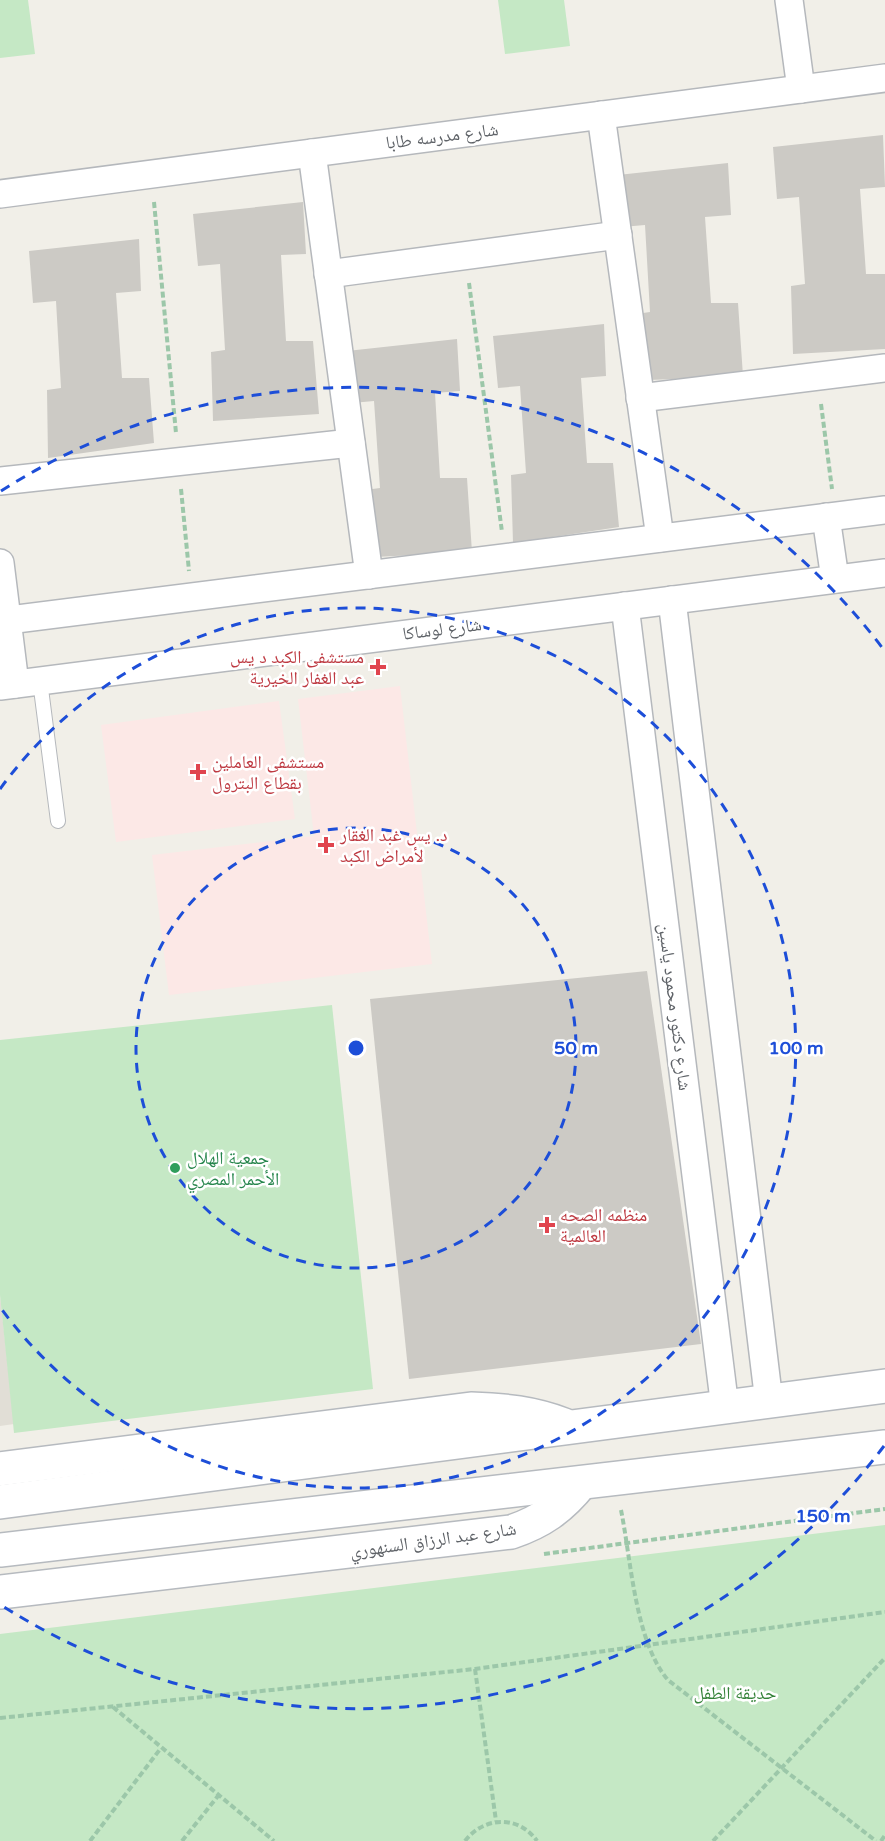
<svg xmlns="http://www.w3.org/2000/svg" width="885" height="1841" font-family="'Varela Round','Noto Naskh Arabic',sans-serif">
<rect width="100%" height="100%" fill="#f1efe8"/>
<!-- education -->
<path fill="#e1ded6" d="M0,1295L14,1424L0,1426Z"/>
<!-- medical -->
<g fill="#fce8e6">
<path d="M400,686L432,964L169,995L152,855L314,836L298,699Z"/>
<path d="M279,701L295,819L116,842L101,725Z"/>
</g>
<!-- green -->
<g fill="#c5e8c5">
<path d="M0,0H28L35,54L0,58Z"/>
<path d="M498,0H564L570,46L505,54Z"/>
<path d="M332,1005L373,1389L14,1433L0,1295V1040Z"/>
<path d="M885,1525V1841H0V1634Z"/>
</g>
<!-- building -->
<g fill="#cccac5">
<path d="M883,135L885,187L860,189L866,274H885V349L793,354L791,286L805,284L799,197L777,199L773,147Z"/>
<path d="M728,163L731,215L705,217L711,303H738L743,376L649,380L636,314L650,312L645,225L622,227L618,175Z"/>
<path d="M303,202L306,254L281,255L286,341H313L319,414L213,421L211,352L225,350L220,264L198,266L193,214Z"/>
<path d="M139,239L141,291L116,293L122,378H149L154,443L48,458L47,390L61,388L56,301L33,303L29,251Z"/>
<path d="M604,324L606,376L581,378L587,463H613L619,527L513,543L511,475L526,473L520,386L498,388L493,336Z"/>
<path d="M457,339L460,391L435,393L440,478H467L472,552L375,557L365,490L380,488L374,401L352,403L347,351Z"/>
<path d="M647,971L701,1344L409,1379L370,999Z"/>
</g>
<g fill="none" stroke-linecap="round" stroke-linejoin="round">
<!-- lane casing -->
<g stroke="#b5b8bc" stroke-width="16">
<path id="lane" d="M40,681L58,821"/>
</g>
<!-- street casing -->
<g stroke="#b5b8bc" stroke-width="30">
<g id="street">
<path d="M789,0L801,89"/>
<path d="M601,115L660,538"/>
<path d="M312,153L369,575"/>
<path d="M0,194L885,78"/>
<path d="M328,274L618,235"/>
<path d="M640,398L885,368"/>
<path d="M0,481L351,443"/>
<path d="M826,517L835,579"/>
<path d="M0,563L15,684"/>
<path d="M672,600L769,1402"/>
<path d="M625,606L725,1408"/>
<path d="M0,621L885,510"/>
<path d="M0,686L885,573"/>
</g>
</g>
<!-- secondary casing -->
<g stroke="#b6babf" stroke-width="36">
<g id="secondary">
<path d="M0,1469L471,1409C504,1410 533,1413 564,1425"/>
<path d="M0,1502L885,1386"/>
<path d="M0,1550L885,1447"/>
<path d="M0,1592L511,1532C541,1522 561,1508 581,1483"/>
</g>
</g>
<!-- path -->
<g stroke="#9cc7a9" stroke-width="4" stroke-dasharray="6 3" stroke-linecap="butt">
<path d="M154,202L176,433"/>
<path d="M469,283L502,532"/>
<path d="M821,404L832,489"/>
<path d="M181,489L189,571"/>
<path d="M621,1510C631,1559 635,1642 668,1680L876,1841"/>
<path d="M544,1554L885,1509"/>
<path d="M475,1669L496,1821"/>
<path d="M113,1707L274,1841"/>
<path d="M0,1718L475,1669L885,1612"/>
<path d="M90,1841L161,1748"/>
<path d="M182,1841L218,1796"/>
<path d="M465,1841C484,1816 519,1815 537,1841"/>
<path d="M713,1841L885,1658"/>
<path d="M881,1841L885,1835"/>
</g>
<!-- lane -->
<use href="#lane" stroke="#fff" stroke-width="14"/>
<!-- street -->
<use href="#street" stroke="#fff" stroke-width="27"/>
<!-- secondary -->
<use href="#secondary" stroke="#fff" stroke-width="33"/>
</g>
<!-- distance rings -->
<g fill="none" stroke="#1d4ed8" stroke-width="3" stroke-dasharray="10 8">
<circle cx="356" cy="1048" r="220"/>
<path d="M0 789A440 440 0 1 1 0 1307"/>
<path d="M884 1446A661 661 0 0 1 1 1605M1 491A661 661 0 0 1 884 650"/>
</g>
<!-- markers -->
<g fill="#e0444e" stroke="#fff" stroke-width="2">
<path d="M375 658h6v6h6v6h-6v6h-6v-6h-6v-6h6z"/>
<path d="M195 763h6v6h6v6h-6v6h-6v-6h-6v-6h6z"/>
<path d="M323 836h6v6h6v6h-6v6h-6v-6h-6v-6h6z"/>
<path d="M544 1216h6v6h6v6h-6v6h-6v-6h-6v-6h6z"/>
</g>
<circle fill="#2e9e5b" stroke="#fff" stroke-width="2" cx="175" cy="1168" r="6"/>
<g text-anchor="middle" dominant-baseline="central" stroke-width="5" stroke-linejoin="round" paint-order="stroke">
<!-- street labels -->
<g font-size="18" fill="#5f6368" stroke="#fff">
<text transform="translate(442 136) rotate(-7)">شارع مدرسه طابا</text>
<text transform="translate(442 629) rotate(-7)">شارع لوساكا</text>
<text transform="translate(675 1007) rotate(83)">شارع دكتور محمود ياسين</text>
<text transform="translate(433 1540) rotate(-8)">شارع عبد الرزاق السنهوري</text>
</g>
<!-- health labels -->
<g font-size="18" fill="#be3a42" stroke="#fff" text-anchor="start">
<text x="364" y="657" text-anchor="end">مستشفى الكبد د يس<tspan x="364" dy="21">عبد الغفار الخيرية</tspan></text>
<text x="212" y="762">مستشفى العاملين<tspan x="212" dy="21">بقطاع البترول</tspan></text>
<text x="340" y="835">د. يس غبد الغقار<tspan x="340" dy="21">لأمراض الكبد</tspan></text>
<text x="560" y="1215">منظمه الصحه<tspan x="560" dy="21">العالمية</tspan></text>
</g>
<!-- leisure labels -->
<g font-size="18" fill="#27864d" stroke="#fff" text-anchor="start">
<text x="187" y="1158">جمعية الهلال<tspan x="187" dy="21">الأحمر المصري</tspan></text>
</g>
<!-- park labels -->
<g font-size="18" fill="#348238" stroke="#fff">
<text x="735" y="1693">حديقة الطفل</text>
</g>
</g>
<circle cx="356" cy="1048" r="9" fill="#1d4ed8" stroke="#fff" stroke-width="3"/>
<g font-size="18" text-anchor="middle" font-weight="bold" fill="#1d4ed8" stroke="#fff" stroke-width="5" stroke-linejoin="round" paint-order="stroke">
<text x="576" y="1054">50 m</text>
<text x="796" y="1054">100 m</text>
<text x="823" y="1522">150 m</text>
</g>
</svg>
